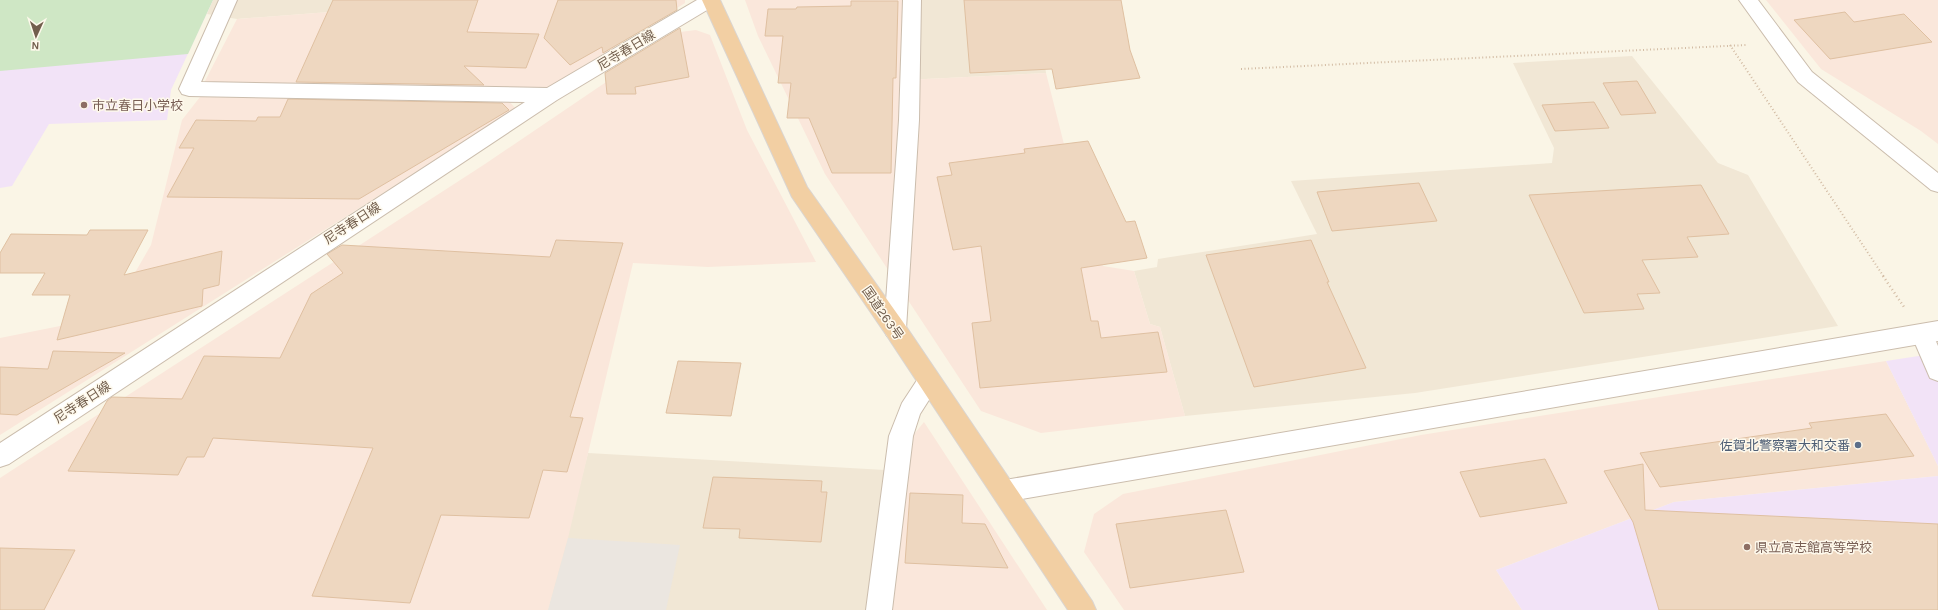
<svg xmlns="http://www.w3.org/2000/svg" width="1938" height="610" font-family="Karla,'Noto Sans JP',sans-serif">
<rect width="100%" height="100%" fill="#faf5e6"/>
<!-- residential -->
<g fill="#f1e7d5">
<path d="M213,0H366L356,10L237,19L207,14Z"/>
<path d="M907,0H1072L1038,15L1046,73L905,80Z"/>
<path d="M1632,56L1718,163L1748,175L1838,326L1415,393L1185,416L1160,327L1150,324L1134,271L1157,267L1158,259L1317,234L1291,181L1552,163L1554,148L1513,63Z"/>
<path d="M588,453L885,470L870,610H548Z"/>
</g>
<!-- commercial -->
<g fill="#fae7db">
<path d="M366,0H685V3L548,88L203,85L237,19L356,10Z"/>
<path d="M745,0H907L905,80L1046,73L1069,164L1103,266L1134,271L1150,324L1160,327L1185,416L1041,433L981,411L825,174L758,36Z"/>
<path d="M1766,0H1938V144L1921,131L1821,69Z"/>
<path d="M696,30L710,35L747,130L816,262L708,267L633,263L568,538L548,610H0V478L485,164L680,32Z"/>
<path d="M200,97L508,100L516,109L0,435V338L110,316L151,245L182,120Z"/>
<path d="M1886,361L1938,466V476L1674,502L1496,570L1522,610H1124L1084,552L1094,514L1123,494L1421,435Z"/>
<path d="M924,422L1047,610H870L885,470Z"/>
</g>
<!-- industrial -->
<path fill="#ebe6e0" d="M568,538L680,545L666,610H548Z"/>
<!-- education -->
<g fill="#f2e3f7">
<path d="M0,0H213L171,90L167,120L49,124L12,186L0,188Z"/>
<path d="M1938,353V466L1886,361Z"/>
<path d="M1938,476V610H1522L1496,570L1674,502Z"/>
</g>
<!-- green -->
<path fill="#cfe7c5" d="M0,0H213L188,54L0,71Z"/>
<!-- building -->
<g fill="#eed7c0" stroke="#dfc0a1">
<path d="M333,0H478L467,32L539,34L526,68L464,66L484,85L296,82Z"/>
<path d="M558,0H676L677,10L603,53L602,47L570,65L544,38Z"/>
<path d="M964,0H1121L1130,50L1140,78L1056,89L1052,69L970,73Z"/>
<path d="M851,1H898L896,78H893L891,173H832L809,118H787L791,83H778L783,36H765L768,9H796L797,7L851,6Z"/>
<path d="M1845,12L1854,22L1904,14L1932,42L1830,59L1794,20Z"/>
<path d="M680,28L689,77L635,87L636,94H607L605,73Z"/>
<path d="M1637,81L1656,113L1621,115L1603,83Z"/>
<path d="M288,99L502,103L509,110L359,199L167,197L194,148H179L196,120L256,121L258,117H280Z"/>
<path d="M1594,102L1609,128L1555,131L1542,105Z"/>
<path d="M1088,141L1126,222L1135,221L1147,258L1081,268L1091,321H1098L1101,338L1158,332L1167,372L980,388L972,323L991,321L981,246L953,250L937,177L952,175L949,163L1025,153L1024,149Z"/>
<path d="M1419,183L1437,221L1332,231L1317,192Z"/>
<path d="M1701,185L1729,234L1687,237L1698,257L1642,260L1660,293L1637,294L1644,309L1584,313L1529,195Z"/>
<path d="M90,230H148L124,275L222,251L219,285L203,289L202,306L57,340L70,295H32L45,273H0V253L11,234L87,235Z"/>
<path d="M556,240L623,243L570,417L583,418L567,472L543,470L529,518L441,515L410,603L312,596L373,448L213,438L204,457H187L178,475L68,471L107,401L112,397L182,399L204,356L280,358L311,294L343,273L327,254L342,245L550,257Z"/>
<path d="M1311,240L1329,282H1327L1366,368L1254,387L1206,255Z"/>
<path d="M53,351L125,353L17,415L0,414V367L48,369Z"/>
<path d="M678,361L741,363L731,416L666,413Z"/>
<path d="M1886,414L1914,456L1660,487L1640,453L1812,428L1809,423Z"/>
<path d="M1545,459L1567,503L1480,517L1460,472Z"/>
<path d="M1643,464L1645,510L1938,524V610H1659L1633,522L1604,471Z"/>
<path d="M713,477L822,481L821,492H827L821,542L739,538L740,529L703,528Z"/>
<path d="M910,493L963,495L962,523L985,524L1008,568L905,563Z"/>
<path d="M1226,510L1244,572L1130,588L1116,524Z"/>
<path d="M0,548L75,550L44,610H0Z"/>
</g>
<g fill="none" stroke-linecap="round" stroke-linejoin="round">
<!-- service casing -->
<g stroke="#cbbdad" stroke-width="2">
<path id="service" d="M1922,325L1930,328L1938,346V381L1930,378L1911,334L1914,328Z"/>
</g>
<!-- minor casing -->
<g stroke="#cbbdad" stroke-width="2">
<g id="minor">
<path d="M219,0H237L201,82L547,88L697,0H720L717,4L557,100L9,464L0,467V443L525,102L189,96L182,94L179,89Z"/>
<path d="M903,0H921L919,120L906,329L903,336L895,339L887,336L884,329L899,120Z"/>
<path d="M1739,0H1758L1812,72L1938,173V192L1931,190L1798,82Z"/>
<path d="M929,371L937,374L941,381L920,414L913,436L892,610H866L889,436L902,403L921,374Z"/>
</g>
</g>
<!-- tertiary casing -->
<g stroke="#cbbdad" stroke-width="2">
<path id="tertiary" d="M1938,321V341L1005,502L996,499L993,491L996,483L1005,480Z"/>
</g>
<!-- trunk casing -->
<g stroke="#dad5d1" stroke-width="2">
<path id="trunk" d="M702,0H720L807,187L903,322L1092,601L1096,610H1068L887,336L792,197Z"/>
</g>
<!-- path-far1 -->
<g stroke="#d2bba3" stroke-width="2" stroke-dasharray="1 2.5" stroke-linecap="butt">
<path d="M1730,45L1884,277"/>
<path d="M1241,69L1747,45"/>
</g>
<!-- path -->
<path stroke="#d2bba3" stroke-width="2.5" stroke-dasharray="1 3" stroke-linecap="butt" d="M1883,276L1904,307"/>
<!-- service -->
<use href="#service" fill="#fff" fill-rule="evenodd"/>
<!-- minor -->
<use href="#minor" fill="#fff" fill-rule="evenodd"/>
<!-- tertiary -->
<use href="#tertiary" fill="#fff" fill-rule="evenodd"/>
<!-- trunk -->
<use href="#trunk" fill="#f2cfa3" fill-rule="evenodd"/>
</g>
<!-- markers -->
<g fill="#8d6e63" stroke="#fef9ec" stroke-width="1.5">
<circle cx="84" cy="105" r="4"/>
<circle cx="1747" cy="547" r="4"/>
</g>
<circle fill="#5c6f8a" stroke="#fef9ec" stroke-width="1.5" cx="1858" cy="445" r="4"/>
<g text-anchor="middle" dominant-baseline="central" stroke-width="3" stroke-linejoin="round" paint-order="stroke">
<!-- street labels -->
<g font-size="13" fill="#725e4d" stroke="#fef9ec">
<text transform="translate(626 50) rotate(-31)">尼寺春日線</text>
<text transform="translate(352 223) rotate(-33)">尼寺春日線</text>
<text transform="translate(883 313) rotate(55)">国道263号</text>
<text transform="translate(82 402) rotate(-33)">尼寺春日線</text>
</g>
<!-- education labels -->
<g font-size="13" fill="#785e54" stroke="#fef9ec" text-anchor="start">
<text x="92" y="105">市立春日小学校</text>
<text x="1755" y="547">県立高志館高等学校</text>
</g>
<!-- service labels -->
<g font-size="13" fill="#4e5e75" stroke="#fef9ec" text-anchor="end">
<text x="1850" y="445">佐賀北警察署大和交番</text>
</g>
</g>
<!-- north arrow -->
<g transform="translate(36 36) rotate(183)" stroke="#fef9ec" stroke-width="3" paint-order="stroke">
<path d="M0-3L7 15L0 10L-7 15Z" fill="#725e4d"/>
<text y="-6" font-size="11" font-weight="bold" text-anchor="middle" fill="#725e4d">N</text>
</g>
</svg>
